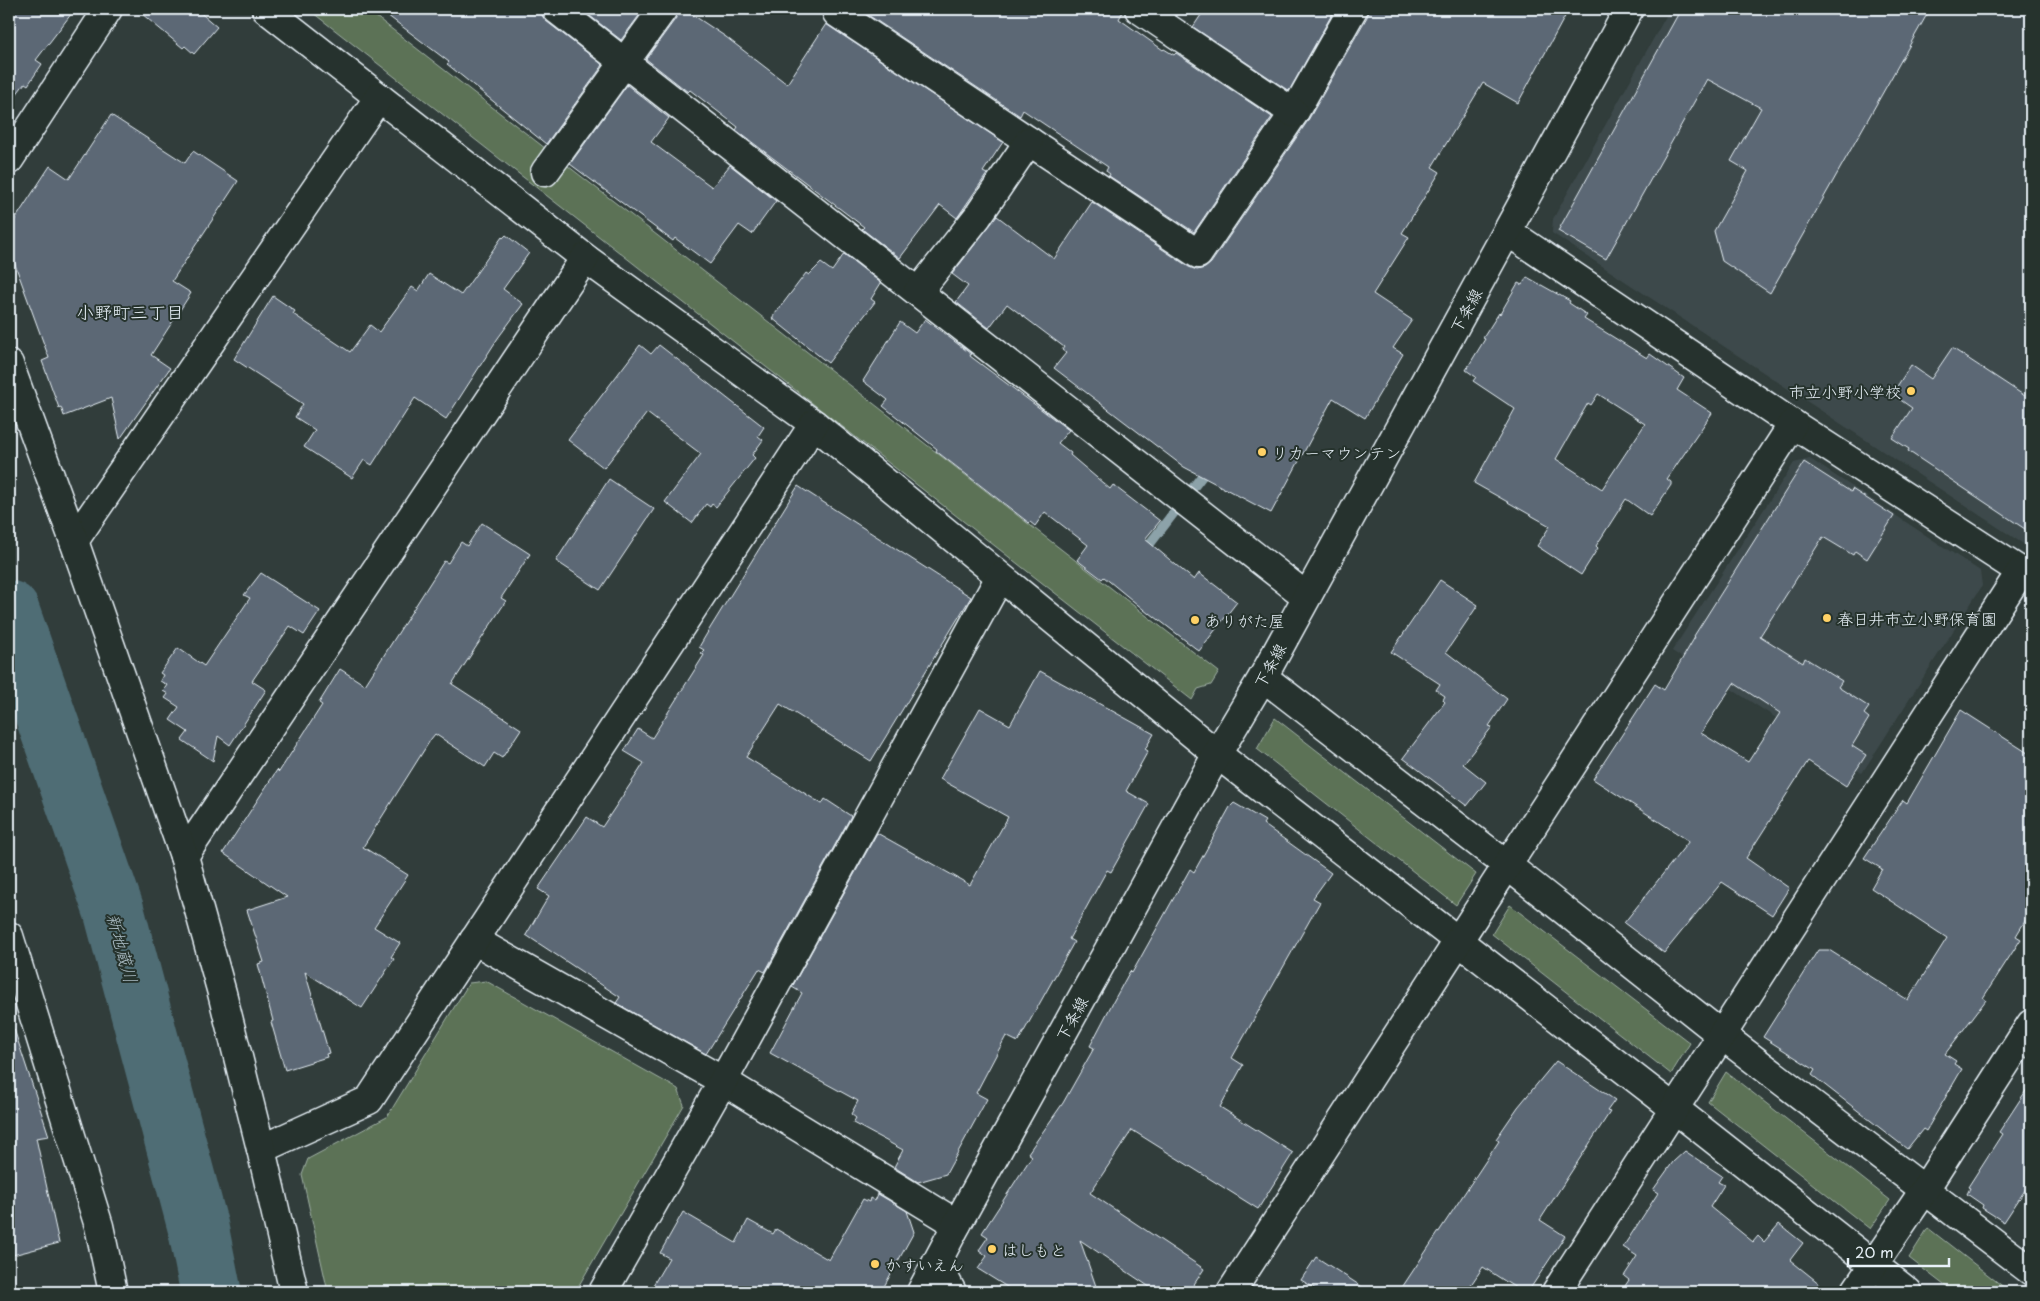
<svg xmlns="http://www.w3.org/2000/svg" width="2040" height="1301" font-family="'Playpen Sans','Klee One',sans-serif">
<rect width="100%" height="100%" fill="#313d3b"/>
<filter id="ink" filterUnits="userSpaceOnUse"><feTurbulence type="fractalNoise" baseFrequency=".02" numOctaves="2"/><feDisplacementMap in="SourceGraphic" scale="10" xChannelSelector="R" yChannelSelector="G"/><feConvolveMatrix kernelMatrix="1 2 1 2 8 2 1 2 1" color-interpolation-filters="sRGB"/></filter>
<g filter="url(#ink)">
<!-- built -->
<g fill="#3e4a4c">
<path d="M1670,9H2031V549L1552,233L1553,219Z"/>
<path d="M1810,459L1980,571L1982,586L1862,773L1672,651L1794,463Z"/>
</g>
<!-- green -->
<g fill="#5b7256" stroke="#a2b2a7">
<path d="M308,9H366L1219,672L1211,685L1198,689L1192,700Z"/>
<path d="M1275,718L1476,874L1456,905L1257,749Z"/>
<path d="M1510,905L1690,1043L1671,1074L1492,934Z"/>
<path d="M486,981L678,1089L684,1105L575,1292H328L302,1175L308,1159L387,1117L469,983Z"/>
<path d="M1726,1072L1890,1200L1870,1229L1708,1102Z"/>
<path d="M1928,1228L2010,1292H1953L1909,1258Z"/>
</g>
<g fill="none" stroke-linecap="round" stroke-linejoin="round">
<!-- stream -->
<path stroke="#8ca2a9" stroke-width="10" d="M1142,554L1209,467"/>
<!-- river -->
<path stroke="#4f6d75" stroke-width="61" d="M9,611L114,911L198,1227L211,1292"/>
</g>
<!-- building -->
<g fill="#5b6774" stroke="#e8f1f8" fill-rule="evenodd">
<path d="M9,9H75L36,60L42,64L28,85L25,83L9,104Z"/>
<path d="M136,9H196L217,27L194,54L185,46L183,48Z"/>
<path d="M379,9H541L542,15L546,21L603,65L546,144L447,64L449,62Z"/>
<path d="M581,9H644L621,40Z"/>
<path d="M678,9H684L726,37L787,84L826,24L1003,142L983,172L987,174L957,218L940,205L900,258L862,229L864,227L736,130L738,127L690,90L688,92L646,59L676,18Z"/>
<path d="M859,9H1124L1119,19L1163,50L1164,49L1174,55L1176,53L1272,117L1194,232L1109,176L1110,174L1106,171L1108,167L1023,110L1020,116Z"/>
<path d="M1205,9H1335L1289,91L1193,27Z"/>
<path d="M1369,9H1569L1518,103L1483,83L1432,167L1440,172L1402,233L1409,237L1373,294L1412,320L1393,348L1403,354L1365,418L1333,398L1271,513L1184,467L1054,368L1066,353L1062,350L1064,347L1007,304L989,328L956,302L968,286L952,274L997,216L1054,259L1092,202L1189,267L1197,270L1205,268L1211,263L1307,122L1367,17Z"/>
<path d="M1681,9H1930L1770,293L1722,261L1714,231L1748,171L1731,161L1761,108L1707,79L1606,259L1558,231Z"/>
<path d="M627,85L669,118L651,142L712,187L730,165L776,201L752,234L739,225L710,264L675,238L673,241L570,164Z"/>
<path d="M111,115L185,163L193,151L238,181L172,281L191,293L151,355L170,368L120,439L111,398L64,416L61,407L59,408L42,361L49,358L9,248V223L14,221L50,166L69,179Z"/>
<path d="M506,235L529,253L503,289L523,304L498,338L446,419L415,398L372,465L364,460L352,478L304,447L315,430L295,417L303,404L234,359L273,296L295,311L293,314L350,352L370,325L379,332L412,287L418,291L429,274L461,295L502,237L503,238Z"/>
<path d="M844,254L881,283L871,299L875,302L828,363L772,318L806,273L809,275L821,263L832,271Z"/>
<path d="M1527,277L1570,301L1569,303L1587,315L1584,319L1647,358L1650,354L1684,378L1677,390L1712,413L1667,479L1671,482V485L1650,516L1626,499L1596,546L1598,548L1581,575L1537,546L1550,526L1474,483L1515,409L1473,381L1476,377L1466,370L1485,339L1483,338L1499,313L1500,314L1518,283L1522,285ZM1598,394L1645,424L1602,489L1556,459L1588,403L1591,405Z"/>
<path d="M925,319L971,354L970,356L1066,428L1069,430L1058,443L1071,453L1070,455L1110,489L1113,485L1160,521L1145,539L1194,580L1199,573L1237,602L1199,651L1150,613L1149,614L1104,577L1102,579L1077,560L1088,545L1045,512L1035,526L1030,522L1029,523L936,451L937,449L883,406L888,400L863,381L900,322L915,333Z"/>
<path d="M640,345L651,354L659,345L764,427L758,436L763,440L752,455L755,458L716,507L712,504L710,507L706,504L692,523L665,502L701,454L647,413L604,468L568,440Z"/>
<path d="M1952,348L2031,400V533L1908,451L1909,449L1892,438L1912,408L1892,394L1911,365L1931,379Z"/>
<path d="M1804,462L1851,492L1852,489L1894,516L1867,559L1855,551L1853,555L1823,537L1760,636L1803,663L1805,658L1842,681L1838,687L1869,707L1864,714L1869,718L1852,746L1866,755L1846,786L1808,761L1746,858L1789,888L1772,915L1722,882L1664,953L1624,923L1689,841L1593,779L1655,684L1664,690L1695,637L1694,636ZM1734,683L1780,713L1748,762L1701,733Z"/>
<path d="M609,479L654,509L600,590L556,561Z"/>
<path d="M798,486L971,597L871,761L780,704L746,757L822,804L825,799L851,816L765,972L759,969L706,1054L616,1003L620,997L526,935L549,896L538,889L587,817L602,827L639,771L644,763L624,751L638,729L652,738L704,655L701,653L704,650L699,647L709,630Z"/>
<path d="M482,523L530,554L501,598L506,601L452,684L521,729L502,758L494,753L485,767L435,734L431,739L363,847L408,875L374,927L400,943L391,957L394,959L362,1008L305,972L329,1053L326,1054L327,1057L285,1070L271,1022L273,1021L258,964L264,962L247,910L287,897L223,853L277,770L279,772L322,705L319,703L340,669L365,685L444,561L448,563L461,542L467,546Z"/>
<path d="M261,573L320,611L304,635L290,626L252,681L266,690L230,745L218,736L213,761L182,740L188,732L170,720L179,707L165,698L168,694L163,691L167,685L160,681L163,675L160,673L178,648L204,666L250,598L244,595Z"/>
<path d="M1440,580L1478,605L1446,652L1507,699L1489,726L1492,727L1463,764L1486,782L1467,806L1403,758L1445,702L1443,700L1445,696L1436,690L1440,684L1391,652Z"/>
<path d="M1040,671L1154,734L1145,749L1148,751L1126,791L1149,804L1111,872L1107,870L1069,939L1074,942L1018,1042L1006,1036L976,1093L987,1099L946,1174L918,1182L894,1167L903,1150L853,1123L856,1118L851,1114L858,1101L770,1053L802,993L792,987L877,833L970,885L1008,817L940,779L980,708L1010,725Z"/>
<path d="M1961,710L2031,755V911L2016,936L2021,939L1983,998L1986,1000L1945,1054L1956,1061L1954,1064L1962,1069L1926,1131L1923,1129L1907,1149L1812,1075L1815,1070L1763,1037L1818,950H1829L1908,1000L1947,938L1871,888L1882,869L1864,858L1903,800L1907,803Z"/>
<path d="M1234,803L1265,821L1263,824L1331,873L1313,898L1320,902L1232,1058L1243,1065L1220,1107L1293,1153L1258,1209L1132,1130L1090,1193L1204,1269L1189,1292H1157L1080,1240L1098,1292H1015L978,1269L987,1256L979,1250L988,1237L982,1233L1032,1156L1028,1153L1063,1103L1094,1048L1090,1046L1113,1002L1130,971L1132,973L1190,869L1194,872L1230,807Z"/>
<path d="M14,1029L49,1136L36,1138L59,1243L9,1256V1030Z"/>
<path d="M1556,1061L1615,1100L1607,1111L1610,1112L1540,1220L1565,1236L1528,1292H1522L1483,1267L1466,1292H1399L1499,1141L1496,1139L1518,1107Z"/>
<path d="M2031,1083V1181L2004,1222L1982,1208L1983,1205L1967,1194L1970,1188L1968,1187L2002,1134L1999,1132Z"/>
<path d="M1685,1151L1722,1176L1718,1182L1724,1185L1710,1207L1753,1242L1758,1236L1764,1242L1779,1224L1803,1243L1790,1260L1830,1292H1621L1629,1280L1624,1276L1637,1256L1623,1247L1658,1193L1653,1190L1673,1162Z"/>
<path d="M878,1194L907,1211L914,1232L881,1292H649L669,1258L660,1253L683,1212L736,1243L748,1220L773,1234L776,1229L829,1260L863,1199L869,1202L870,1198L875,1201Z"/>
<path d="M1316,1257L1370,1292H1321L1301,1280Z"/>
</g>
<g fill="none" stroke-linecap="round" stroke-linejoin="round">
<!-- minor casing -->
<g stroke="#e8f1f8" stroke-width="31">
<g id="minor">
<path d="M266,9L585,258L814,424L1217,754L1675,1109L1908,1292"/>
<path d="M556,9L1306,596"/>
<path d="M840,9L837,13L1198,254L1294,113L1353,9"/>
<path d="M1139,9L1294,113"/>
<path d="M9,160L108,9"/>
<path d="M545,172L663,9"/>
<path d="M1508,232L1793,424L2031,578"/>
<path d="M918,292L978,216L1029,141"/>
<path d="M74,541L379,97"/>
<path d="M1263,677L1508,866L1723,1036L2031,1271"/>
<path d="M184,856L585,258"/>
<path d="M9,936L99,1226L113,1292"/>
<path d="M474,940L723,1081L957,1224"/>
<path d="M261,1149L369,1100L814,424"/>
<path d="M937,1264L952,1292"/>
<path d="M603,1292L723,1081L1000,577"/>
<path d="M1231,1292L1793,424"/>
<path d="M1556,1292L2021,571"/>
<path d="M1855,1292L1925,1189L2031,1024"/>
</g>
</g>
<!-- tertiary casing -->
<g stroke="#e8f1f8" stroke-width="31">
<g id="tertiary">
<path d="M9,364L74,541L184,856L222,993L261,1149L294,1292"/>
<path d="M921,1292L957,1224L1217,754L1263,677L1629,9"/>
</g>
</g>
<!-- minor -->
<use href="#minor" stroke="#26332d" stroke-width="28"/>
<!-- tertiary -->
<use href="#tertiary" stroke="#26332d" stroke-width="28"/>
</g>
</g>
<!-- markers -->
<g fill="#ffd166" stroke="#26332d" stroke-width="2">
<circle cx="1911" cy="391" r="5"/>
<circle cx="1262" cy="452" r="5"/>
<circle cx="1827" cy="618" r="5"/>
<circle cx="1195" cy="620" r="5"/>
<circle cx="992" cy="1249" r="5"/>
<circle cx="875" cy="1264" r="5"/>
</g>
<g text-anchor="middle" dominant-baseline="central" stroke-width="4" stroke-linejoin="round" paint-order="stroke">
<!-- street labels -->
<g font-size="16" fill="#e8f1f8" stroke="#26332d">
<text transform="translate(1465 310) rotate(-61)">下条線</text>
<text transform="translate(1269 665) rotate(-61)">下条線</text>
<text transform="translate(1071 1018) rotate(-61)">下条線</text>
</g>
<!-- poi labels -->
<g font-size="16" fill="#e8f1f8" stroke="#26332d" text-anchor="start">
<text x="1901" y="391" text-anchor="end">市立小野小学校</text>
<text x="1272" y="452">リカーマウンテン</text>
<text x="1837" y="618">春日井市立小野保育園</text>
<text x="1205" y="620">ありがた屋</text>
<text x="1002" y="1249">はしもと</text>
<text x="885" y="1264">かすいえん</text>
</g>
<!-- neighbourhood labels -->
<g font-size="18" fill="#e8f1f8" stroke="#26332d">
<text x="130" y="311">小野町三丁目</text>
</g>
<!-- water labels -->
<g font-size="18" font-style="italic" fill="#abbcc4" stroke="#26332d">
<text transform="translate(123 948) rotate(75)">新地蔵川</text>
</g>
</g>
<!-- margin -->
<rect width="2040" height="1301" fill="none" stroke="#26332d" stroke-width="30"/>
<rect x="15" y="15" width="2010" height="1271" fill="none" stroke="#e8f1f8" stroke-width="2" filter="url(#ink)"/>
<!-- scale -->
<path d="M1848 1258v8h101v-8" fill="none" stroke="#e8f1f8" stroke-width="2.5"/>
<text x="1855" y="1258" font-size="15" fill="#e8f1f8" stroke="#26332d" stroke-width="4" paint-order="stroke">20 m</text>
</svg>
